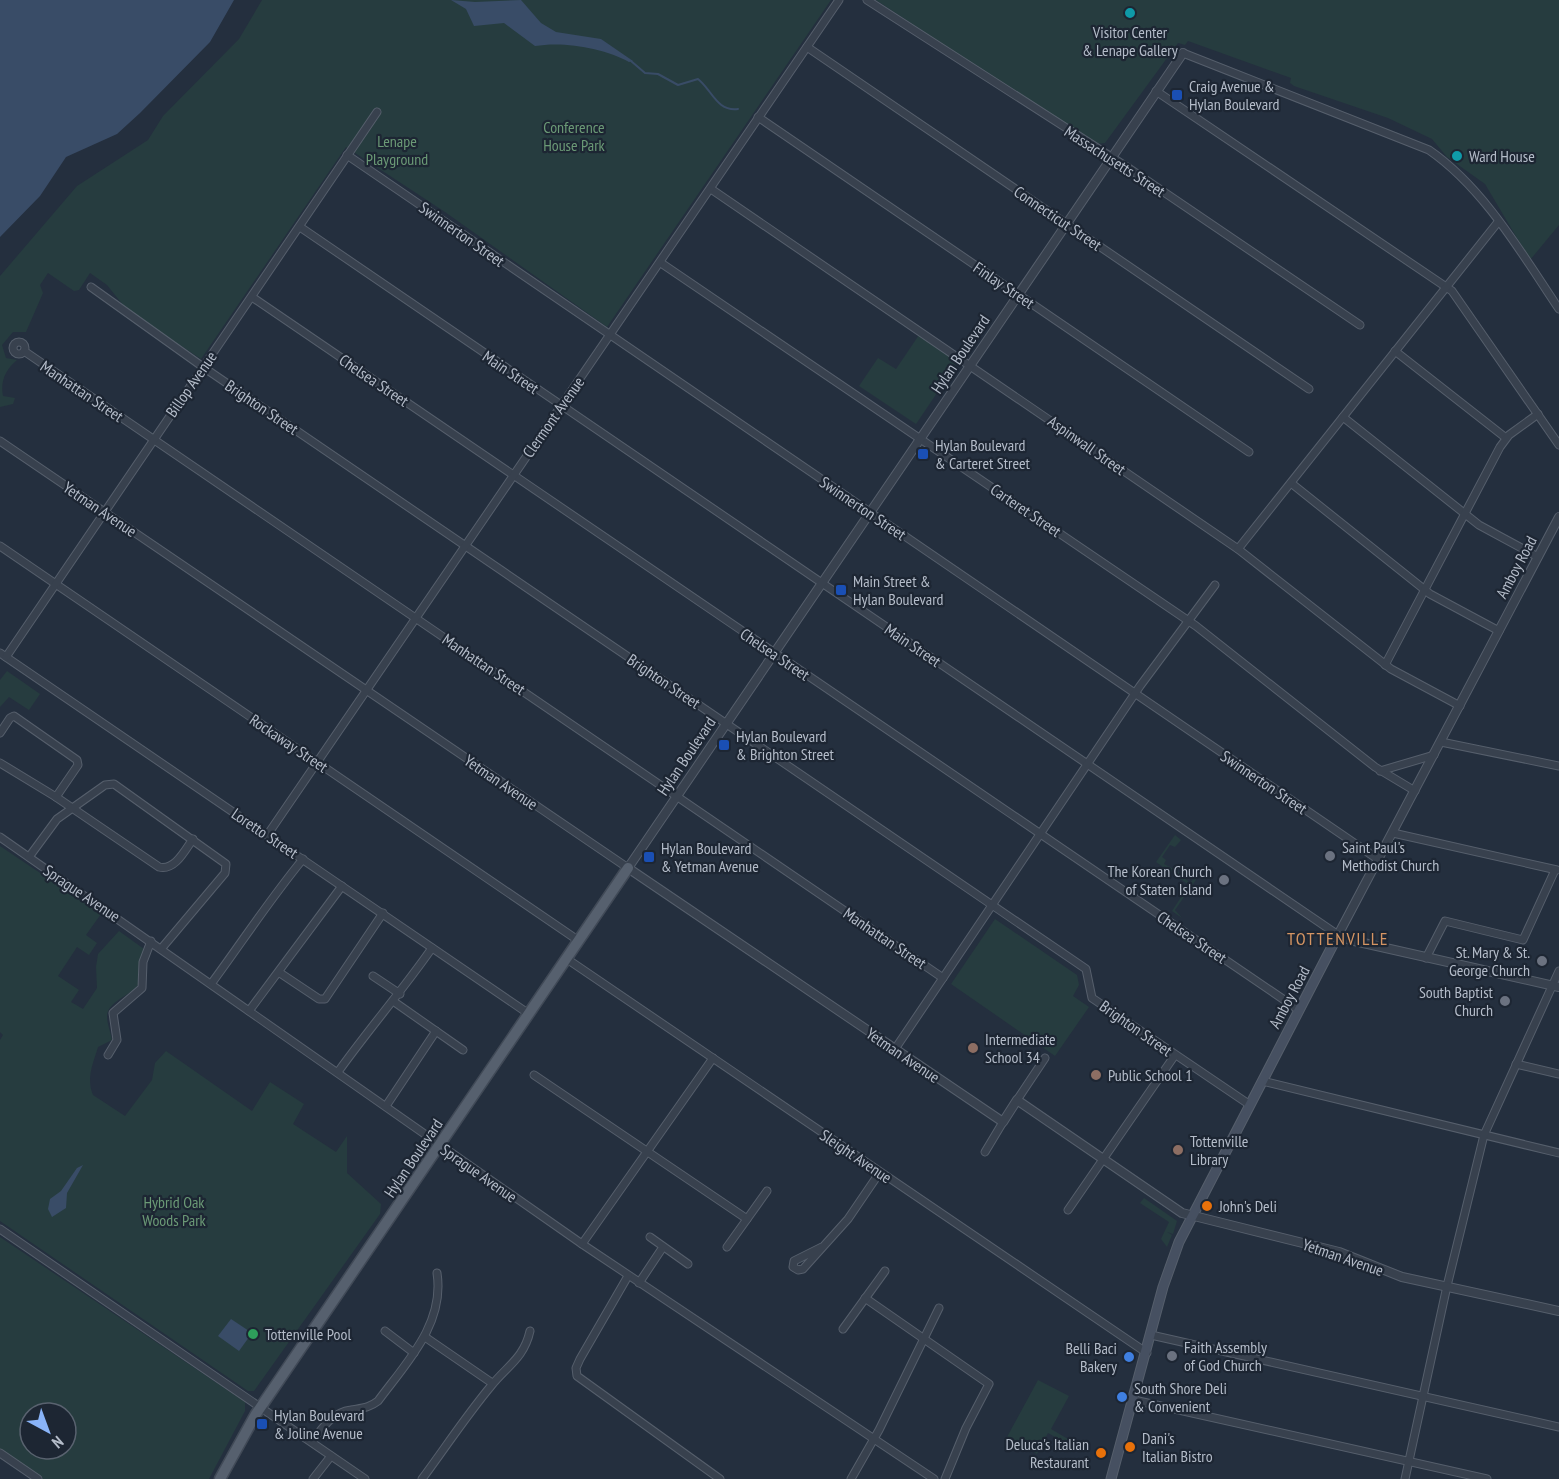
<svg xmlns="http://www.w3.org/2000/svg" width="1559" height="1479" font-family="'PT Sans Narrow',sans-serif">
<rect width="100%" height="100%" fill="#242f3e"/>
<!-- green -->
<g fill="#263c3f" fill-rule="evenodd">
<path d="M262,0H831L607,327L445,212L346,147L201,359L127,310L107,285L90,273L79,290L74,291L48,273L40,285L43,293L26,332H13L2,345L6,358L17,360C6,369 0,381 3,396L15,398L13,404L0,407V276L77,186L148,140L163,116L239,39Z"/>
<path d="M876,0H1559V225L1530,260L1485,184L1447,157L1432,139L1388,118L1294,86L1290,83L1291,78L1188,41L1185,45L1178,43L1105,143L1094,144Z"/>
<path d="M919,335L958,362L916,424L859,386L878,358L896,369Z"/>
<path d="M7,671L40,694L29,710L9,697L0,707V680Z"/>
<path d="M1175,835L1181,840L1175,847L1170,845L1162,857L1166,860L1164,864L1176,870L1190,883L1198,873L1200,874L1175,910L1182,918L1172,911L1189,885L1156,862Z"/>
<path d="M0,846L101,914L86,935L97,943L89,955L77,947L58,976L79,990L71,1002L83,1009L97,988L96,967L98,954L119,931L144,949L138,985C130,996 108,1001 107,1016C107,1024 111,1033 112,1040L98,1047C93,1064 86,1078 93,1095L125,1116L152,1080L155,1063L166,1051L252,1111L270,1082L304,1104L293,1124L336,1152L347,1136V1173L381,1204L380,1214L254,1391H248L0,1221V1040L3,1035L0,1032Z"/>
<path d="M995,919L1077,975L1079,985L1073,996L1089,1007L1055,1056L951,984Z"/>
<path d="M1144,1198L1177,1221L1173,1234L1167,1232L1172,1235L1167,1247L1161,1239L1169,1222L1140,1203Z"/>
<path d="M0,1237L245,1402V1411L209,1479H43L0,1450ZM30,1413H66V1449H30Z"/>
<path d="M1038,1380L1069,1396L1051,1429L1068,1439L1066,1443L1048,1433L1037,1454L1007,1437Z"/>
</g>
<!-- water -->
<g fill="#394c67">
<path d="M0,0H234L210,42L140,113L117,134L66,157L40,196L0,237Z"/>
<path d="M451,0L475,2L521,0L541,23L556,32L601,39L633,61L629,62C605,48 563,41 535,46L504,23L474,26L466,9Z"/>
<path d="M83,1165L67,1193L66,1208L52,1217L48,1209L50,1199L61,1191L77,1168Z"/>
<path d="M231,1319L252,1333L239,1351L218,1336Z"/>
</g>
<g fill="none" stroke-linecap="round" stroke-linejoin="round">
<!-- stream -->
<path stroke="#394c67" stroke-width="2" d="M631,61L645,73L658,74L678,85L698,79C712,90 717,112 738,109"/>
<!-- minor casing -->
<g stroke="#565f6c" stroke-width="9">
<g id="minor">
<path d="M867,0L1127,167L1360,325"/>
<path d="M807,47L1309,389"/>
<path d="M1183,53L1429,150C1484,188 1522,254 1559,309"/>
<path d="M1156,91L1452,291L1559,445"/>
<path d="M758,117L1249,452"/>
<path d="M347,155L1379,860"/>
<path d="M711,189L1238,549L1391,669L1460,706"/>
<path d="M300,227L1338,935"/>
<path d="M661,263L1196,626L1375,767L1415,791"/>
<path d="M91,287L203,367L1086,969L1092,998L1250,1105"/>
<path d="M252,297L1299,1010"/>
<circle cx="19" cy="348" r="6"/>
<path d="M24,351L943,978"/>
<path d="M1395,351L1506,438"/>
<path d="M1343,417L1479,525L1538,557"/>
<path d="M0,441L628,868"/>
<path d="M1291,483L1430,594L1499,631"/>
<path d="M0,546L579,941"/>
<path d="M1238,549L1498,222"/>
<path d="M0,653L529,1014"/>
<path d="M6,657L377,112"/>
<path d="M1385,665L1500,447L1509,435L1538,414"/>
<path d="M0,733L10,718L14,716L77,760L78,765L56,797"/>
<path d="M1441,742L1559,766"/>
<path d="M0,763L56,797L159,867C175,871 185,850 193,839"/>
<path d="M1380,771L1434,755"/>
<path d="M1393,833L1557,870"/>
<path d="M268,834L839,0"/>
<path d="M0,837L582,1244L934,1479"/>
<path d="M29,857L57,819L105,785L114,784L226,864L225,873L161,949"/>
<path d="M1426,958L1445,921L1523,940L1555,870"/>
<path d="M567,959L1147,1353"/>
<path d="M280,973L319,999H325L383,913"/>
<path d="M373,976L400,994"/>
<path d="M211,984C242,942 270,899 303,859"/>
<path d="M393,1001L463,1050"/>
<path d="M249,1011L342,886"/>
<path d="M895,1049L1140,686L1215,585"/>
<path d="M108,1055L117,1040L113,1013L142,988L143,962L151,941"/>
<path d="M1516,1064L1559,1074"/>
<path d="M338,1072C368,1030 402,991 432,948"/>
<path d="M534,1075L747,1219"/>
<path d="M1262,1081L1559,1153"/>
<path d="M1017,1100L1045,1058"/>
<path d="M386,1106L436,1031"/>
<path d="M985,1152L1003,1122"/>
<path d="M1068,1210L1175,1055"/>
<path d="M0,1229L365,1479"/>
<path d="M650,1237L688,1264"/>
<path d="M582,1244L713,1058"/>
<path d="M727,1247L767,1191"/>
<path d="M822,1247L794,1261L793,1267L798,1270L803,1269L848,1219L880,1172"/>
<path d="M628,1276L580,1359L576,1368L577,1376L720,1479"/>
<path d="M639,1283L663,1247"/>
<path d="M865,1298L989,1384L966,1428L945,1479"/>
<path d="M843,1329L885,1271"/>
<path d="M385,1331L414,1353"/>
<path d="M1151,1335L1559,1427"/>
<path d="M425,1337L492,1383"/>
<path d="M1134,1400L1487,1479"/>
<path d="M312,1442C322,1428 333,1412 351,1410C362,1408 369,1408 378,1401C406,1363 445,1324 437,1273"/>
<path d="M0,1453L38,1479"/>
<path d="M313,1479L331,1456"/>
<path d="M422,1479C445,1448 466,1416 491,1386C507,1366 524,1358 530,1331"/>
<path d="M851,1479L879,1430L939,1308"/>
<path d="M1405,1479L1447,1286L1484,1135L1559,971"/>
</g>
</g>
<!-- tertiary casing -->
<g stroke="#565f6c" stroke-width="10">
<g id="tertiary">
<path d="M1183,53L628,868L1003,1122L1017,1100L1182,1213L1339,1252L1402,1277L1559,1311"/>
<path d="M1559,517L1338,935L1350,940L1559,987"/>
</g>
</g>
<!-- secondary casing -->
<g stroke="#565f6c" stroke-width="11">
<path id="secondary" d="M1111,1479L1163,1287L1179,1242L1338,935"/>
</g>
<!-- primary casing -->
<g stroke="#414a57" stroke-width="13">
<path id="primary" d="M220,1479L256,1414L628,868"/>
</g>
<!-- minor -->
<use href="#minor" stroke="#38414e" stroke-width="7"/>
<!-- tertiary -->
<use href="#tertiary" stroke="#38414e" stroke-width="8"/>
<!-- secondary -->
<use href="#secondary" stroke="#465061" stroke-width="9"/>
<!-- primary -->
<use href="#primary" stroke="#56606e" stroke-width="10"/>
</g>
<!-- markers -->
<g fill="#0f9aa8" stroke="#1d2633" stroke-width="2">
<circle cx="1130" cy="13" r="6"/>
<circle cx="1457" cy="156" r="6"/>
</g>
<g fill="#1a4fb4" stroke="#1d2633" stroke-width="2">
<rect x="1171" y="89" width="12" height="12" rx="3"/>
<rect x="917" y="448" width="12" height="12" rx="3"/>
<rect x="835" y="584" width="12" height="12" rx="3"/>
<rect x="718" y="739" width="12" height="12" rx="3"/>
<rect x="643" y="851" width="12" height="12" rx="3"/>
<rect x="256" y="1418" width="12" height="12" rx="3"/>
</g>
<g fill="#6b7280" stroke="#1d2633" stroke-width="2">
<circle cx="1330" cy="856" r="6"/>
<circle cx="1224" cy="880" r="6"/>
<circle cx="1542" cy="961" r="6"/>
<circle cx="1505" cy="1001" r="6"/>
<circle cx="1172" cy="1356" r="6"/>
</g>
<g fill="#8d6e63" stroke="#1d2633" stroke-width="2">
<circle cx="973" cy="1048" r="6"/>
<circle cx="1096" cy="1075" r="6"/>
<circle cx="1178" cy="1150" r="6"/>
</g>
<g fill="#e8710a" stroke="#1d2633" stroke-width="2">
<circle cx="1207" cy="1206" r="6"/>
<circle cx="1130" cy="1447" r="6"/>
<circle cx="1101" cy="1453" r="6"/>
</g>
<circle fill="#2e9e5b" stroke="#1d2633" stroke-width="2" cx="253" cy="1334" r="6"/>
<g fill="#3f7fe0" stroke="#1d2633" stroke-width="2">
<circle cx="1129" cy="1357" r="6"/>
<circle cx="1122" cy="1397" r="6"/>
</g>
<g text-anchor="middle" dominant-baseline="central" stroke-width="4.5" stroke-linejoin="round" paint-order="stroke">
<!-- poi labels -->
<g font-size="16" fill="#b4bcc9" stroke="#1d2633" text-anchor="start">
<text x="1130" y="32" text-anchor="middle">Visitor Center<tspan x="1130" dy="18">&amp; Lenape Gallery</tspan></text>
<text x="1189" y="86">Craig Avenue &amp;<tspan x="1189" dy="18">Hylan Boulevard</tspan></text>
<text x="1469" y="156">Ward House</text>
<text x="935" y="445">Hylan Boulevard<tspan x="935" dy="18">&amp; Carteret Street</tspan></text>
<text x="853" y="581">Main Street &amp;<tspan x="853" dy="18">Hylan Boulevard</tspan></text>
<text x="736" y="736">Hylan Boulevard<tspan x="736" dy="18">&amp; Brighton Street</tspan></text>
<text x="1342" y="847">Saint Paul's<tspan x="1342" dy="18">Methodist Church</tspan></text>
<text x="661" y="848">Hylan Boulevard<tspan x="661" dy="18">&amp; Yetman Avenue</tspan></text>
<text x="1212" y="871" text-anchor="end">The Korean Church<tspan x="1212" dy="18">of Staten Island</tspan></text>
<text x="1530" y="952" text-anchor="end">St. Mary &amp; St.<tspan x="1530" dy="18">George Church</tspan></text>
<text x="1493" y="992" text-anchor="end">South Baptist<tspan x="1493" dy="18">Church</tspan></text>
<text x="985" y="1039">Intermediate<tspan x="985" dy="18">School 34</tspan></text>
<text x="1108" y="1075">Public School 1</text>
<text x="1190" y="1141">Tottenville<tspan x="1190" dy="18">Library</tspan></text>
<text x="1219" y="1206">John's Deli</text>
<text x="265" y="1334">Tottenville Pool</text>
<text x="1184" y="1347">Faith Assembly<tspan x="1184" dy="18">of God Church</tspan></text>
<text x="1117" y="1348" text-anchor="end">Belli Baci<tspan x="1117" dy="18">Bakery</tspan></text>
<text x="1134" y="1388">South Shore Deli<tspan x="1134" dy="18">&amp; Convenient</tspan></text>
<text x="274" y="1415">Hylan Boulevard<tspan x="274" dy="18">&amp; Joline Avenue</tspan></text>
<text x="1142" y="1438">Dani's<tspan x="1142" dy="18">Italian Bistro</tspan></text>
<text x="1089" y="1444" text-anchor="end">Deluca's Italian<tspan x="1089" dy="18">Restaurant</tspan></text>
</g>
<!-- park labels -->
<g font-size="16" fill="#6b9a76" stroke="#1d2633">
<text x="574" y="127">Conference<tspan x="574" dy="18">House Park</tspan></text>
<text x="397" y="141">Lenape<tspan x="397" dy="18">Playground</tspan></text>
<text x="174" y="1202">Hybrid Oak<tspan x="174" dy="18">Woods Park</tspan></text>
</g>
<!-- street labels -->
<g font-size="16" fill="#b4bcc9" stroke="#1d2633">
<text transform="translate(1115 161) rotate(33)">Massachusetts Street</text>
<text transform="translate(1058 218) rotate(34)">Connecticut Street</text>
<text transform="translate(462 234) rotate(35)">Swinnerton Street</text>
<text transform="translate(1004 285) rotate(34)">Finlay Street</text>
<text transform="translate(960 354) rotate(-56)">Hylan Boulevard</text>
<text transform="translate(511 372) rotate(34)">Main Street</text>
<text transform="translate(374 380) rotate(34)">Chelsea Street</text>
<text transform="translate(191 384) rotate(-55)">Billop Avenue</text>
<text transform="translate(82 391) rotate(34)">Manhattan Street</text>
<text transform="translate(262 407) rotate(34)">Brighton Street</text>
<text transform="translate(553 417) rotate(-55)">Clermont Avenue</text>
<text transform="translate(1087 445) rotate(35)">Aspinwall Street</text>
<text transform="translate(863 508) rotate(34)">Swinnerton Street</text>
<text transform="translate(100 509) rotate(34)">Yetman Avenue</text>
<text transform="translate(1026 510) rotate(34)">Carteret Street</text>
<text transform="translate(1516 567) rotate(-62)">Amboy Road</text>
<text transform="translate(913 645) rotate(34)">Main Street</text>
<text transform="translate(775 654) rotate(34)">Chelsea Street</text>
<text transform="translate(484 664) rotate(34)">Manhattan Street</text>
<text transform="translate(664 681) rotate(34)">Brighton Street</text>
<text transform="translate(289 743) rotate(34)">Rockaway Street</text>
<text transform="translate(686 756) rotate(-56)">Hylan Boulevard</text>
<text transform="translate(501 782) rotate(34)">Yetman Avenue</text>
<text transform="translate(1264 782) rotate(34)">Swinnerton Street</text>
<text transform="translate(265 833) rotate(34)">Loretto Street</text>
<text transform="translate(82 893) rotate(34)">Sprague Avenue</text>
<text transform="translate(1192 937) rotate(34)">Chelsea Street</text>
<text transform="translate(885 938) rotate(34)">Manhattan Street</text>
<text transform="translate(1289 997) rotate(-62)">Amboy Road</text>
<text transform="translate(1136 1028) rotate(35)">Brighton Street</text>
<text transform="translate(903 1055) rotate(34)">Yetman Avenue</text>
<text transform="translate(856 1156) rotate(34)">Sleight Avenue</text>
<text transform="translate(413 1158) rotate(-56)">Hylan Boulevard</text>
<text transform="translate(479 1173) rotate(35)">Sprague Avenue</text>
<text transform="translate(1343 1257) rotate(19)">Yetman Avenue</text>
</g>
<!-- neighbourhood labels -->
<g font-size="18" letter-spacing="1.5" fill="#d59563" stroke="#1d2633">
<text x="1338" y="938">TOTTENVILLE</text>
</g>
</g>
<!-- north arrow -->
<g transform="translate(48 1431) rotate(139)"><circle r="28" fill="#1d2633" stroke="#59626f" stroke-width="1.5"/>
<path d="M0-4.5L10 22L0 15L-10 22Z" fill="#8ab4f8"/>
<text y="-9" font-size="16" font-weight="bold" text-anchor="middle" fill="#b4bcc9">N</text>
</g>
</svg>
